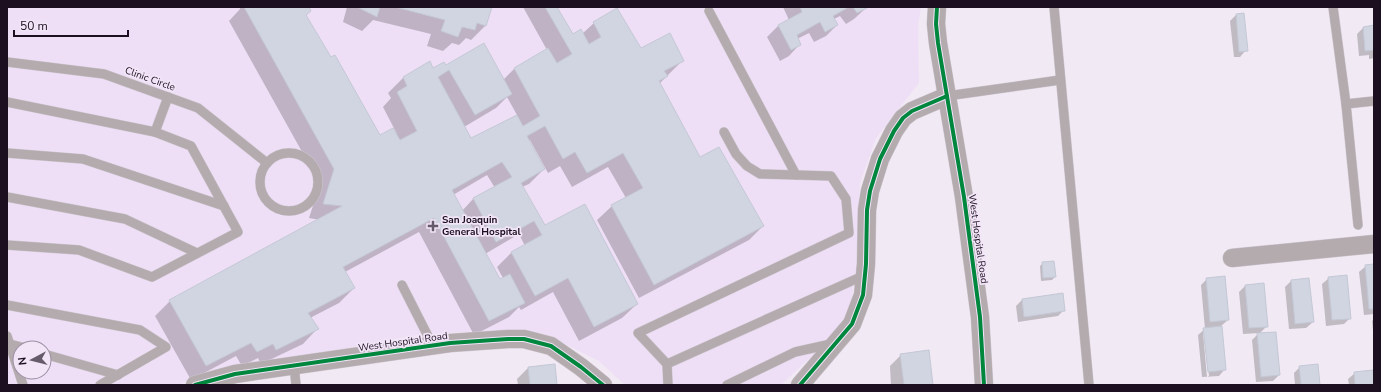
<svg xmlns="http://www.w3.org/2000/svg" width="1381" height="392" font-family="'Nunito Sans',sans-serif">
<rect width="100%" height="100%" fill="#f1e9f4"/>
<!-- built -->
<path fill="#eedff6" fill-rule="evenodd" d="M7,7H921L918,26L919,83L876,138L860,183L856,269L849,316L813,355L781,385H625L599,361L551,337L499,330L417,335L197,376L179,385H7ZM20,348H44V372H20Z"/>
<!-- shadow -->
<g fill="#0003" fill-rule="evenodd">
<path d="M240,7H307L310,11L305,16L380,137L397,134L383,107L391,98L388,93L403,78L429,62L433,69L446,66L503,80L514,69L547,50L523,7H556L573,35L582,34L594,23L641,49L683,60L659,84L699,159L763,226L749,240L639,298L597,220L612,206L626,198L608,167L572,187L560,166L548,173L530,140L528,141L544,169L529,184L522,187L544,226L637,304L622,318L579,341L553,292L521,310L519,307L509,317L474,335L419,232L345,272L354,288L339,303L310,318L317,329L303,344L261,364L258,358L242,366L236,356L191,380L155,316L170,301L320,220L309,218L320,184L229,21L240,9ZM507,97L517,115L471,139L464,127L496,108ZM487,175L495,188L473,199L462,211L453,195ZM519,234L525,246L512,252L497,267L503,278L499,280L485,254Z"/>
<path d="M347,7H491L486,25L471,40L466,38L459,45L452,43L443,51L427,46L431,34L373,20L362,31L343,22Z"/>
<path d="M783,7H865L866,8L854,19L846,24L840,16L834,19L837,25L826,36L814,42L809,33L797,39L800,44L789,56L780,61L767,37L778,26L789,20Z"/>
<path d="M1236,15H1243L1246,50L1240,57H1234L1230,21Z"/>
<path d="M1374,24V58L1369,59V55L1359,56L1357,34L1363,28L1371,27Z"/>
<path d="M1043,263L1055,277L1052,280L1041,281L1040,266Z"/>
<path d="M1374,265V314L1364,315L1359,272L1366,266Z"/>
<path d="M1329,278L1350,318L1344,324L1326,326L1322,284Z"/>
<path d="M1207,279L1228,320L1221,326L1225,369L1219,376L1202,377L1198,335L1205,329L1201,285ZM1203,333H1205L1209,376L1207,377Z"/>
<path d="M1291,281L1313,322L1306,328L1289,329L1285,287Z"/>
<path d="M1245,286L1267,326L1259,334L1279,375L1273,381L1256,382L1252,340L1259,333L1243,334L1239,292Z"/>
<path d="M1062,294L1064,310L1058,316L1018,322L1016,306L1022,300Z"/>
<path d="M1374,319V339L1372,321Z"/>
<path d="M901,355L932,385H891L890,366Z"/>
<path d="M1300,367L1319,385H1295L1294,373Z"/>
<path d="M528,368L556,385H518L517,379Z"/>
<path d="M1355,373L1374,385H1349L1348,379Z"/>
</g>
<!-- building -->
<g fill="#d1d5e2" stroke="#c4c8d5">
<path d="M244,7H309L311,11L306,15L331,57L335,55L380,135L393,128L400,140L417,131L397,92L407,86L403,77L430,61L433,68L444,62L446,65L484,43L512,94L475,115L449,70L438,77L471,138L517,115L523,126L540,116L514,68L548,48L557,63L572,54L545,7H557L573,34L581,29L589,44L601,37L593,22L617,8L641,48L670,33L684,61L664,71L668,76L659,81L700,157L719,147L764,226L654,285L611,205L643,188L623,153L587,173L575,152L563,159L545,126L527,136L545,169L521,183L545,225L585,204L638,304L594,327L568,278L535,296L511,252L542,235L534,221L496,242L473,198L512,177L502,162L452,190L500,279L510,274L525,303L489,321L434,218L343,267L355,288L308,313L319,329L276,350L273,344L257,352L251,343L206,366L169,300L342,206L323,204L334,169Z"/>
<path d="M357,7H380L377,17Z"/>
<path d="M395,7H492L486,26L477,23L475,30L462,27L458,37L441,31L445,20Z"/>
<path d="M800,7H849L833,16L838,25L825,32L820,22L797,35L801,45L791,50L778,25L802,12Z"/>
<path d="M853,7H866L867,8L857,13Z"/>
<path d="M1244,13L1248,51L1239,52L1236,14Z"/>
<path d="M1374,25V50L1365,51L1363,27Z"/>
<path d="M1054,261L1056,277L1043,278L1042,262Z"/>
<path d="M1374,264V309H1369L1365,265Z"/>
<path d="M1347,275L1351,319L1332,320L1328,277Z"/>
<path d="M1225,276L1229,320L1210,322L1206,278Z"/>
<path d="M1309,278L1314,322L1295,324L1291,280Z"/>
<path d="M1264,283L1268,327L1249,328L1245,285Z"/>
<path d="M1063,293L1065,311L1024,317L1022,299Z"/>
<path d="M1222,326L1226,370L1208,372L1203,328Z"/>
<path d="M1276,332L1280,375L1261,377L1257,333Z"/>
<path d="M929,350L933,385H904L900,354Z"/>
<path d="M555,364L557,385H530L528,367Z"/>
<path d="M1318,364L1320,385H1301L1299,366Z"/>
<path d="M1373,370L1374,385H1355L1354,372Z"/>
</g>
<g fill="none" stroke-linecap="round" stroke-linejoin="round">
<!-- service casing -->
<g stroke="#cec7d1" stroke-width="10">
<g id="service">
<path d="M1054,7L1089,385"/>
<path d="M1333,7L1346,104L1358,225"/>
<path d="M709,11L796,175"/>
<path d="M7,62L104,74L198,108L267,163"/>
<path d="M947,96L1060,80"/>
<path d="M7,102L155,132"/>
<path d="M1346,104L1374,101"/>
<path d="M7,153L83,159L224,206"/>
<circle cx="289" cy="182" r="29"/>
<path d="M7,197L125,219L197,253"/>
<path d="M7,245L79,250L152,277L238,232L191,146L155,132L168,97"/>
<path d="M402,285L433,346"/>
<path d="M7,305L140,330L166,347L100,385"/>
<path d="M7,336L23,385"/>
<path d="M10,344L25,348"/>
<path d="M44,354L118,375"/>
<path d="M667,364L638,333L849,233L846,199L831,176L760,174L747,166L736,154L724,132"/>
<path d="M294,365L296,385"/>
<path d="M668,385L667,364L865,275"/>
<path d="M727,385L795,352L831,344"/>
</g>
</g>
<!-- minor casing -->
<g stroke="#cec7d1" stroke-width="19">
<g id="minor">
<path d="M937,7L936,24L938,43L964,197L980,317L984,385"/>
<path d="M1232,258L1374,244"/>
<path d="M195,385L235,374L450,343L508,339H524L551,346L581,367L603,385"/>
<path d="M800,385L852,324L863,295L866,264L867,210L870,191L880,159L894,131L903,118L912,111L947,96"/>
</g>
</g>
<!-- service -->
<use href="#service" stroke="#b4abae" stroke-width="9"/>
<!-- minor -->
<use href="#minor" stroke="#b4abae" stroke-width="18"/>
<!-- cycleway casing -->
<g stroke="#f2e5f8" stroke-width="6">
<g id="cycleway">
<path d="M937,7L936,24L938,43L964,197L980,317L984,385"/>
<path d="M195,385L235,374L450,343L508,339H524L551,346L581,367L603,385"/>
<path d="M800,385L852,324L863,295L866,264L867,210L870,191L880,159L894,131L903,118L912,111L947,96"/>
</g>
</g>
<!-- cycleway -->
<use href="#cycleway" stroke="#00873e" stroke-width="4"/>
</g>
<!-- markers -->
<path fill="#665b6a" stroke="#f2e5f8" stroke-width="1.5" d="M431 220h4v4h4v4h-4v4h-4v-4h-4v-4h4z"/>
<g text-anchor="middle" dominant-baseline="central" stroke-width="3.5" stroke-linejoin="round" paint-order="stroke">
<!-- street labels -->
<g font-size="10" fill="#1b0f20" stroke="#f2e5f8">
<text transform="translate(150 79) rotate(20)">Clinic Circle</text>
<text transform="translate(978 239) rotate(82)">West Hospital Road</text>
<text transform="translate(403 342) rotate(-8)">West Hospital Road</text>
</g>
<!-- poi labels -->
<g font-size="10" font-weight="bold" fill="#1b0f20" stroke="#f2e5f8" text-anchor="start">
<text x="442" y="220">San Joaquin<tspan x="442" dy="12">General Hospital</tspan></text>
</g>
</g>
<!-- border -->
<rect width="1381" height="392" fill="none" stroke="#1b0f20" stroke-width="16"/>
<!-- north arrow -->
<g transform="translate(32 360) rotate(263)"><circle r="19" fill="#f2e5f8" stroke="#9c8fa2"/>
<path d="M0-3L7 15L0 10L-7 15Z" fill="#665b6a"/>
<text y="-6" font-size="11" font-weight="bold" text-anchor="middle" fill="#1b0f20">N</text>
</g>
<!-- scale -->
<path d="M14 30v6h114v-6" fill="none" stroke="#1b0f20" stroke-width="2"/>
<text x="20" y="30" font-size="12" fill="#1b0f20" stroke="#f2e5f8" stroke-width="3" paint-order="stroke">50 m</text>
</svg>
